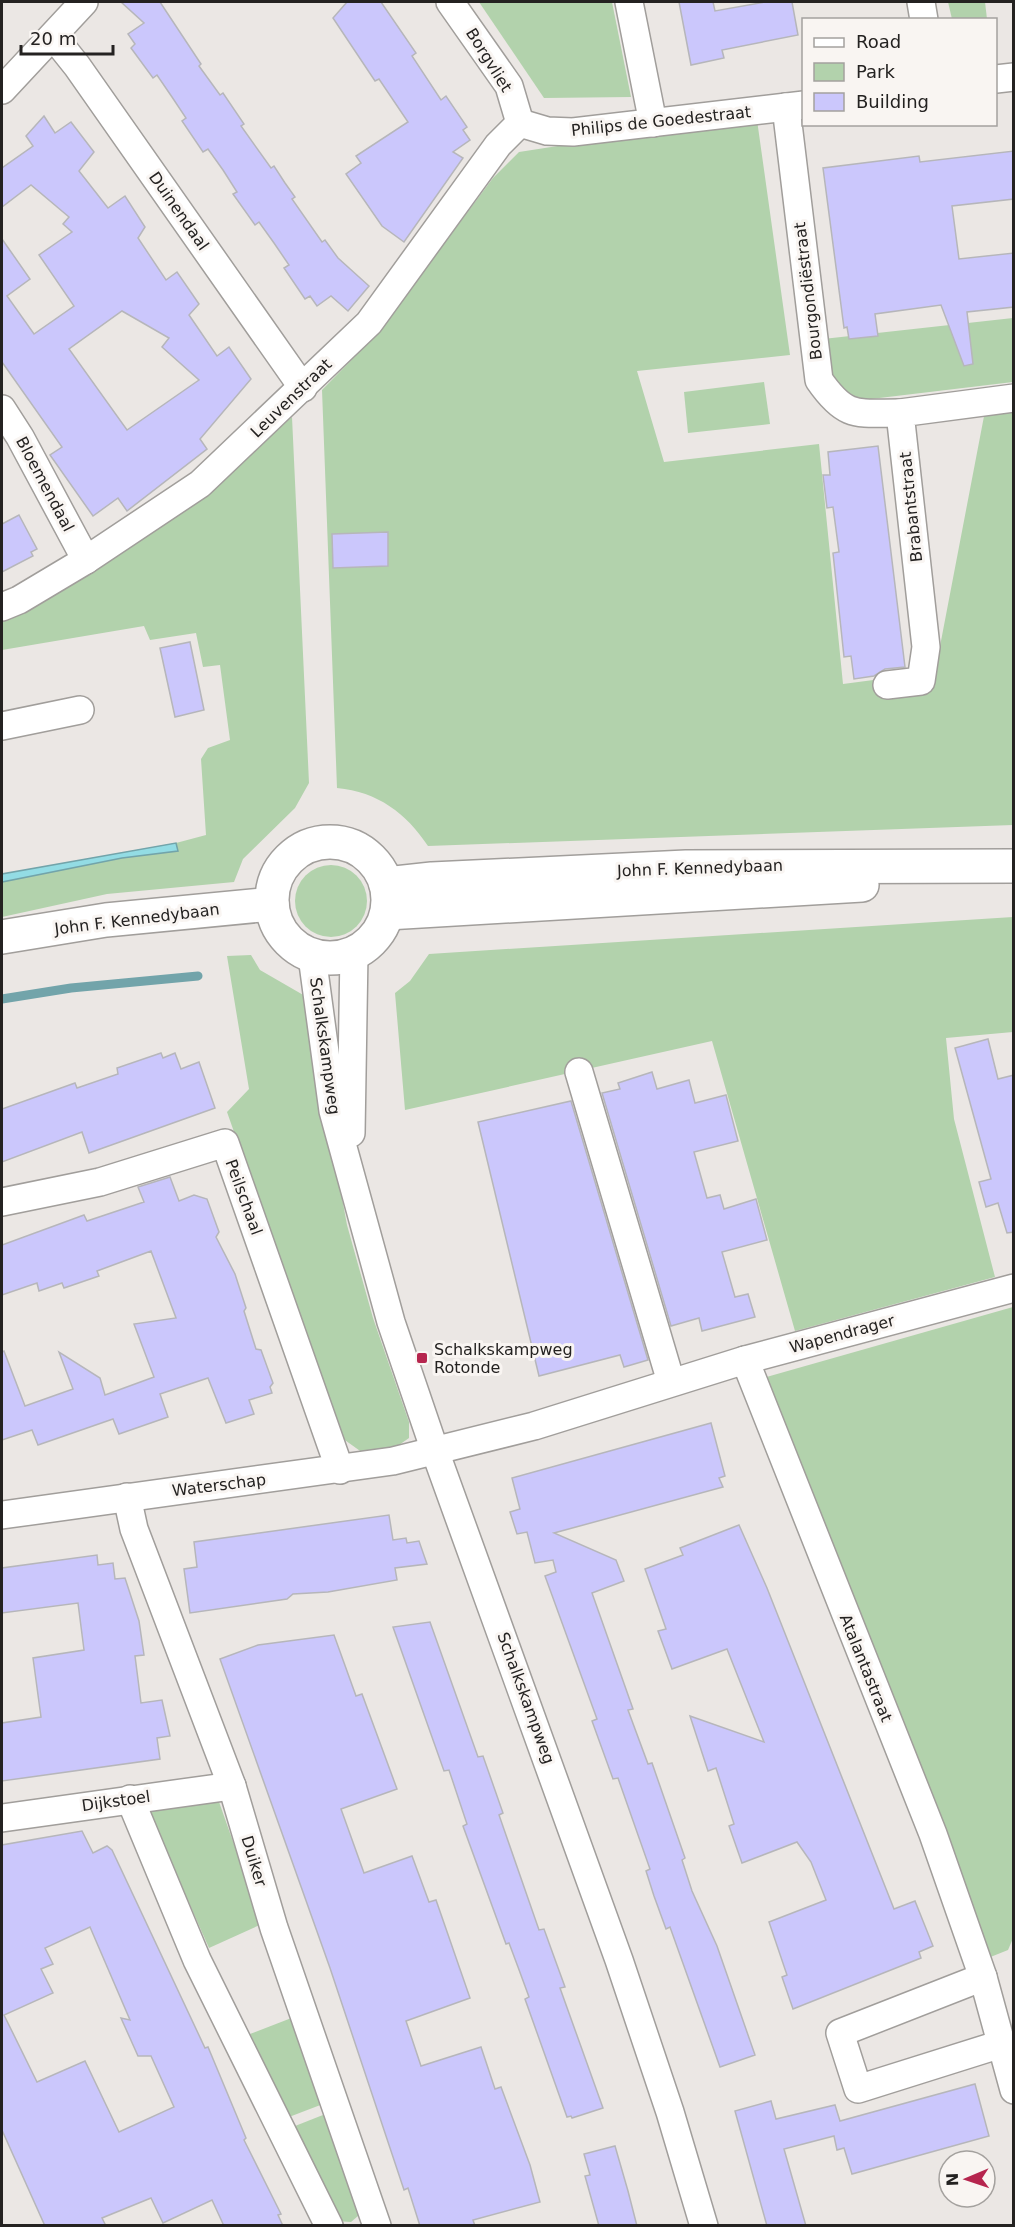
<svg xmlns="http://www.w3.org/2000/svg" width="1015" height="2227" font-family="'DejaVu Sans',sans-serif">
<rect width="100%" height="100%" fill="#ebe7e4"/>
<!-- green -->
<g fill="#b2d2ac">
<path d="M479,2H612L631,97L544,98Z"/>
<path d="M948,2H985L987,19H952Z"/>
<path d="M757,120L790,355L637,371L664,462L819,444L843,684L881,679L883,694L932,688L985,411L1013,407V825L428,846C406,813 378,792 337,788L322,390L376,335L493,178L519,152L674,128Z"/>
<path d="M1013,318V382L871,399L849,398L829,381L823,339Z"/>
<path d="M764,382L770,424L688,433L684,392Z"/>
<path d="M292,417L309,783L295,808L243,859L234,882L107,894L2,917V874L176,843L206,835L201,759L208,748L230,740L220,665L203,667L196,633L150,640L144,626L2,650V622C109,570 201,493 292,417Z"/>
<circle cx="331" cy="901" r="36"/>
<path d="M1013,917V1032L946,1038L954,1119L995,1277L795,1331L712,1041L405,1110L395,993L410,981L429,954Z"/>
<path d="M251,955L260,970L305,996L347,1225L373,1318L409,1422V1438L399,1445L363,1453L342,1438L227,1112L249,1089L227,956Z"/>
<path d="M1013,1307L1014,1936L1008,1950L988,1958L763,1378Z"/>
<path d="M218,1799L262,1924L209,1948L149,1813L153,1807Z"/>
<path d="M294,2017L323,2104L289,2117L250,2034Z"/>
<path d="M328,2113L360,2210L358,2216L351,2222L336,2221L290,2128Z"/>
</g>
<!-- water -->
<path fill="#93dce4" stroke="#72a4aa" stroke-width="1.5" d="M176,843L178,851L122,858L2,882V874Z"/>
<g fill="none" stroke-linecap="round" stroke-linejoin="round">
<!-- stream -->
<path stroke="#72a4aa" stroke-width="9" d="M2,999L71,988L198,976"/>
</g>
<!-- building -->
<g fill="#cbc7fc" stroke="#b6b6ba" stroke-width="1.5" fill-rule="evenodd">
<path d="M121,2H160L201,64L199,66L220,95L223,93L244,124L241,126L271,168L274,166L285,183L295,197L292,199L322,242L325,240L338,258L369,286L348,311L331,296L317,306L310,296L305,299L284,268L289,265L274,243L259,222L255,225L233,194L237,192L223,170L208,149L203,152L182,121L186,118L172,97L157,75L153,78L131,48L135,44L128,34L144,23Z"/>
<path d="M347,2H381L416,53L412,56L441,100L446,96L467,127L463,130L470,140L453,152L463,158L404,242L382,226L346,174L361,163L356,156L408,122L379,79L375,81L333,18Z"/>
<path d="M679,2H713L715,11L765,2H792L798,35L722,50L724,58L691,65Z"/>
<path d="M44,116L55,133L71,122L94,152L79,171L108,208L125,196L145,227L138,238L166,280L177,272L199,304L189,315L217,356L229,347L251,379L200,439L207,449L127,511L118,498L93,516L50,455L62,447L2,362V239L30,279L7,296L34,334L74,306L39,255L72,232L63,224L69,217L31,185L2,207V168L33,146L26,136ZM122,311L169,338L162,347L199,380L127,430L69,349Z"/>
<path d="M1014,151V199L952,206L959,259L1014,253V307L967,312L973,364L964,366L941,305L875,314L878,336L849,339L847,327L844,328L823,168L919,156L920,162Z"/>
<path d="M878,446L905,667L885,669L874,676L854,679L851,656L844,657L833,553L839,552L833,507L827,508L823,475H830L828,452Z"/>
<path d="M19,515L37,549L31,552L33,556L2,572V524Z"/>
<path d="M388,532V566L333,568L332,534Z"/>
<path d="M190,642L204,710L175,717L160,648Z"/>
<path d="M988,1039L998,1079L1014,1075V1232L1007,1233L998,1203L986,1207L979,1182L991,1179L955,1048Z"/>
<path d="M161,1053L163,1058L175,1053L181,1069L199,1062L215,1108L89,1153L82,1132L2,1162V1109L75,1083L77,1088L118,1074L117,1068Z"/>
<path d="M652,1072L657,1089L689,1080L695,1103L726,1095L738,1141L694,1152L707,1198L720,1195L724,1209L756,1199L767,1240L722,1252L735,1297L748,1294L755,1317L702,1331L699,1318L671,1326L602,1093L620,1089L618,1083Z"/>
<path d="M571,1101L648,1360L624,1367L620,1355L539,1376L478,1122Z"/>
<path d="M170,1177L179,1201L194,1195L207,1199L219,1232L216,1237L235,1274L246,1308L244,1311L256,1349L261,1350L273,1383L270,1387L272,1393L249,1400L254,1414L226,1423L208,1378L160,1394L168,1417L119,1434L113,1419L38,1445L32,1430L2,1440V1352L4,1351L25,1406L73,1389L59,1352L100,1378L105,1395L154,1377L134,1324L176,1318L151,1251L97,1271L99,1276L64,1288L62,1283L39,1291L37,1283L2,1295V1245L84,1215L87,1221L144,1202L138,1187Z"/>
<path d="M711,1423L725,1476L719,1478L723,1487L554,1533L616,1560L624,1581L592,1593L633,1709L628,1710L648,1764L652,1763L685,1858L682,1860L692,1891L717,1946L755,2055L720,2067L670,1927L666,1929L654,1896L646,1871L650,1869L618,1778L613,1779L592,1721L597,1719L545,1576L556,1572L553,1560L535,1563L527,1532L517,1534L510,1512L520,1509L512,1478Z"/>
<path d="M389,1515L393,1540L406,1538L407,1543L419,1541L427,1564L395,1568L397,1580L328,1592L293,1594L287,1599L190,1613L184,1569L197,1567L194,1542Z"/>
<path d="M739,1525L767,1588L894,1909L915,1901L933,1946L919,1952L921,1958L793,2009L782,1977L787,1975L769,1922L826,1900L811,1862L797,1842L742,1863L729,1826L734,1824L716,1768L708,1771L690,1716L764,1742L727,1649L672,1669L658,1631L666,1629L645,1569L683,1555L680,1548Z"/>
<path d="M97,1555L98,1565L113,1563L115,1579L125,1578L139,1621L144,1655L135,1656L141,1703L162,1700L170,1736L157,1738L160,1759L2,1781V1723L41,1717L33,1658L84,1650L78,1603L2,1613V1568Z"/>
<path d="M430,1622L478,1757L483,1756L503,1813L499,1815L539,1930L544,1929L553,1954L565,1987L560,1988L603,2108L572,2118L571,2116L567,2117L525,1999L529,1997L518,1967L509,1943L506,1944L463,1826L467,1824L449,1770L444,1771L393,1627Z"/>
<path d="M334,1635L356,1696L362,1694L397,1789L341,1809L364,1873L412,1856L429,1902L436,1900L470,1998L406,2021L421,2066L481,2047L495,2089L501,2087L530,2165L540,2202L473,2220L475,2226H420L408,2188L404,2190L330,1968L220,1659L258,1645Z"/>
<path d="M82,1831L93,1853L107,1846L112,1850L205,2048L208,2047L246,2138L244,2140L281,2214L278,2215L283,2226H224L212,2200L163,2223L151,2198L102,2218L106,2226H45L2,2130V1845ZM90,1927L130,2020L121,2018L138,2056H151L174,2107L119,2132L85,2061L37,2082L4,2015L53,1993L41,1969L53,1964L45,1948Z"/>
<path d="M975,2084L989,2136L852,2174L844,2148L837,2150L834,2136L784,2149L806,2226H767L735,2111L771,2101L776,2119L835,2105L840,2121Z"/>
<path d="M615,2146L628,2191L637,2226H599L585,2176L590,2175L584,2154Z"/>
</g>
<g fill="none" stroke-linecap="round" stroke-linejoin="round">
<!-- minor casing -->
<g stroke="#a19e9b" stroke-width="30">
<g id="minor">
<path d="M450,2L509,86L520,123"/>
<path d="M629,2L653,123"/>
<path d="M921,2L924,20"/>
<path d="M53,36L77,66L303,388"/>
<path d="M996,79L1014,77"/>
<path d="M2,90L84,2"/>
<path d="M786,107L819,380C846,419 857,413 900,413"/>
<path d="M520,123L547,131L573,132L804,105"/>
<path d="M2,409L20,437L86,560"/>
<path d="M2,607L19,600L86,560L200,484L369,323L498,145L520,123"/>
<path d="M887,685L921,681L926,647L900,413L1014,398"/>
<path d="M2,726L80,710"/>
<path d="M312,956L333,1111L391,1322L435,1451L619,1960L670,2112L704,2226"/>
<path d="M579,1072L671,1382"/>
<path d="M351,1133L354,953"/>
<path d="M2,1202L100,1182L225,1143L340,1470"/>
<path d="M745,1360L933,1834L983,1977L1014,2090"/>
<path d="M127,1497L134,1529L232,1786L274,1928L377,2226"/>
<path d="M2,1515L393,1461L534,1426L745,1360L1014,1288"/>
<path d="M130,1799L197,1960L329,2226"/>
<path d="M2,1818L232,1786"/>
<path d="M983,1977L840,2033L858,2089L1001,2044"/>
</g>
</g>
<!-- secondary casing -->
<g stroke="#a19e9b" stroke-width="36">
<g id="secondary">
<circle cx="330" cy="900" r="58"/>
<path d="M386,884L432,879L686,867L1014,866"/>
<path d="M387,913L862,885"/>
<path d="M2,937L106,920L272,904"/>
</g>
</g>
<!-- minor -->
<use href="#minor" stroke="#fff" stroke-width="27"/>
<!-- secondary -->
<use href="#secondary" stroke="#fff" stroke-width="33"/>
</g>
<!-- markers -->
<rect fill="#b6254e" stroke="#f9f5f2" stroke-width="2" x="416" y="1352" width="12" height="12" rx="3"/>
<g text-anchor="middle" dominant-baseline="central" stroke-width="6" stroke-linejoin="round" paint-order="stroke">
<!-- street labels -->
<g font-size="16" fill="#242221" stroke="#f9f5f2">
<text transform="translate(489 60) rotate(58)">Borgvliet</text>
<text transform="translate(661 121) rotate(-6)">Philips de Goedestraat</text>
<text transform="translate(179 211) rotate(55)">Duinendaal</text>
<text transform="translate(808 291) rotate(-97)">Bourgondiëstraat</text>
<text transform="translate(291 398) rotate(-44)">Leuvenstraat</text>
<text transform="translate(45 484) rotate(62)">Bloemendaal</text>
<text transform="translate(911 507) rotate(-96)">Brabantstraat</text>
<text transform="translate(700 868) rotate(-2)">John F. Kennedybaan</text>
<text transform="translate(137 919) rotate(-7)">John F. Kennedybaan</text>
<text transform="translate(325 1046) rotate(82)">Schalkskampweg</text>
<text transform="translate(244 1197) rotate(70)">Peilschaal</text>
<text transform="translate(842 1334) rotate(-15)">Wapendrager</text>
<text transform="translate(219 1485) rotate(-7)">Waterschap</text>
<text transform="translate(866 1668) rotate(68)">Atalantastraat</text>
<text transform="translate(526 1698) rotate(70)">Schalkskampweg</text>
<text transform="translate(116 1801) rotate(-8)">Dijkstoel</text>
<text transform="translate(254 1861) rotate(73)">Duiker</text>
</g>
<!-- poi labels -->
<g font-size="16" fill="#242221" stroke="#f9f5f2" text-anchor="start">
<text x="434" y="1349">Schalkskampweg<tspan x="434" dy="18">Rotonde</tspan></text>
</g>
</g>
<!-- border -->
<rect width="1015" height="2227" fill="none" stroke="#242221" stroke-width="6"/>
<!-- legend -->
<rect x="802" y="18" width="195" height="108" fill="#f9f5f2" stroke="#a4a19e" stroke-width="1.5"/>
<rect x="814" y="38" width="30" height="9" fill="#ffffff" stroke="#a4a19e" stroke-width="1.5"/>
<text x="856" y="48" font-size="18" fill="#242221">Road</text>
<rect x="814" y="63" width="30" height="18" fill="#b2d2ac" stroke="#a4a19e" stroke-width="1.5"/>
<text x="856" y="78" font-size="18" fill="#242221">Park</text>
<rect x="814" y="93" width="30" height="18" fill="#cbc7fc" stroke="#a4a19e" stroke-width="1.5"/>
<text x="856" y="108" font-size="18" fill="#242221">Building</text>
<!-- north arrow -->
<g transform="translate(967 2179) rotate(268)"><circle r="28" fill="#f9f5f2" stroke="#a4a19e" stroke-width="1.5"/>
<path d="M0-4.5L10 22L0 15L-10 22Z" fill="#b6254e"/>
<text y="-9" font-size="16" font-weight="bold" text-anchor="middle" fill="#242221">N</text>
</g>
<!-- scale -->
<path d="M21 45v9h92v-9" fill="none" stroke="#242221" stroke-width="3"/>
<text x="30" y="45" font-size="18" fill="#242221" stroke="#f9f5f2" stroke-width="4.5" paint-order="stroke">20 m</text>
</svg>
